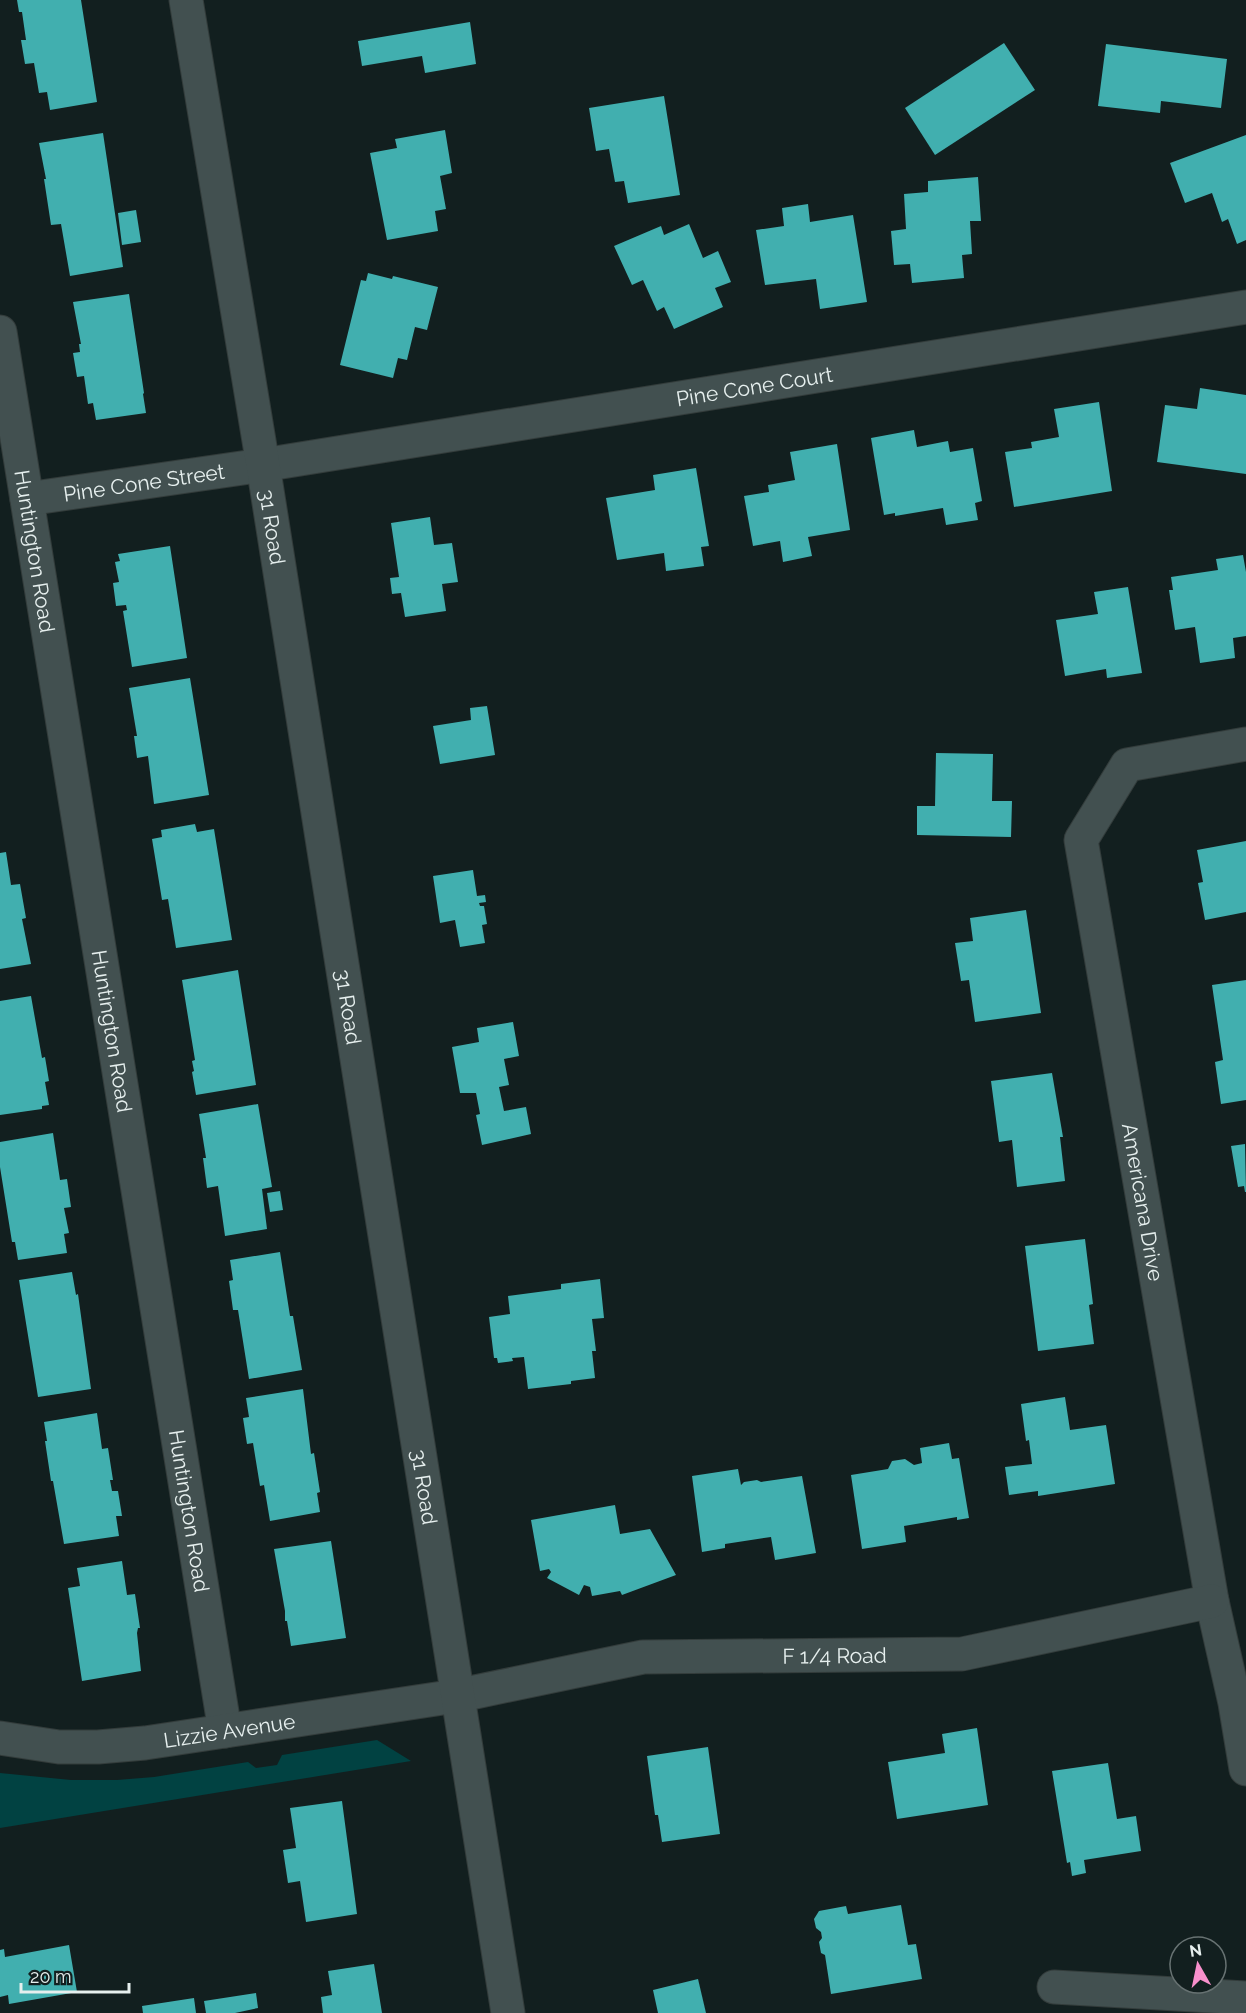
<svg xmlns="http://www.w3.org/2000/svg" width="1246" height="2013" font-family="Raleway,sans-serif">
<rect width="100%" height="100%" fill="#121f1f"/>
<!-- green -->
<path fill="#014242" d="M377,1740L411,1761L0,1828V1773L71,1780H117L154,1777L248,1762L256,1768L277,1765L282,1755Z"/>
<!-- building -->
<g fill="#41afaf">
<path d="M17,0H81L97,102L50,110L47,92L39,93L34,63L25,64L21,40H26L22,12H19Z"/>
<path d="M470,22L476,64L425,73L422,56L362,66L358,41Z"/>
<path d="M1004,43L1035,90L935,155L905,108Z"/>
<path d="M1106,44L1227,59L1221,108L1161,101L1160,113L1098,106Z"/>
<path d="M664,96L680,195L628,203L624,181L615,182L609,149L596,151L589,108Z"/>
<path d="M445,130L452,173L440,176L446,209L435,211L438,231L387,240L370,153L397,148L395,139Z"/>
<path d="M103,133L123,267L70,276L61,224L51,225L44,179H46L39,143Z"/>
<path d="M1246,135V240L1237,244L1228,219L1222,222L1212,193L1185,203L1170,163Z"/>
<path d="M978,177L981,221H970L972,254L962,255L964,278L912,283L910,264L894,265L891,231L906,229L904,194L928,192V181Z"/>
<path d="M808,204L810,222L853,215L867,302L820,309L816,279L765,285L756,230L784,226L782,208Z"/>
<path d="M136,210L141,242L122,245L118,213Z"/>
<path d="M689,224L703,258L718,251L731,282L715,288L723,307L674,329L664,307L657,311L643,280L632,285L614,246L661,226L664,235Z"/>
<path d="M368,273L392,279L393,276L438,287L427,330L415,327L407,360L398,358L393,378L340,365L361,280L366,281Z"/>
<path d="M129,294L144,393L143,394L146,413L96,420L93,403L88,404L84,376L77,377L73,353L80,352L79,344H81L73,302Z"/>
<path d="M1200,388L1246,395V474L1157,462L1165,405L1197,409Z"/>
<path d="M1099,402L1112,491L1014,507L1005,452L1032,448L1031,442L1059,437L1054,409Z"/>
<path d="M914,430L917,447L948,441L950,452L973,448L982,501L975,503L978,520L946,525L943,508L895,516V513L884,515L871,438Z"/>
<path d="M837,444L850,530L808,537L812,556L783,562L780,541L753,546L744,496L769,492L768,485L795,480L790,452Z"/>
<path d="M696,468L709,546L701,547L704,566L666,571L664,553L617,560L606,498L655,490L653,475Z"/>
<path d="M430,517L434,545L452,543L458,582L442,584L446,611L405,617L401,593L392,594L390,578L399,577L391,523Z"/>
<path d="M170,546L187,658L132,667L123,611L127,610L126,605L116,606L113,583L119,582L115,562L120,561L118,554Z"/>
<path d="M1243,555L1246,572V636L1233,638L1235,658L1200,663L1195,627L1175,630L1169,590H1173L1171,577L1218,570L1216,559Z"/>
<path d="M1128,587L1142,673L1107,678L1106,669L1065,676L1056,620L1098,614L1094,592Z"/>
<path d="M190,678L209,795L154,804L148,756L137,758L134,736H137L129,688Z"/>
<path d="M487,706L495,755L440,764L433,726L471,720L470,708Z"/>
<path d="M936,753L993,754L992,801H1012L1011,837L917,835V806H935Z"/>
<path d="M195,824L197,832L214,829L232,940L176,948L168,899L162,900L152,839L162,837L161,830Z"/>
<path d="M1246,841V912L1205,920L1198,883L1203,882L1197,850Z"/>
<path d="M6,852L11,885L20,884L26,918L22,919L31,964L0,969V853Z"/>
<path d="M473,870L477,896L485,895L486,902L479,903L480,906H484L487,924L482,925L485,943L460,947L455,920L440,923L433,876Z"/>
<path d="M1026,910L1041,1013L975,1022L969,980L961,981L955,943L973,941L970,918Z"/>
<path d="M238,970L256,1085L196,1095L192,1072L194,1071L192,1061L195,1060L182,980Z"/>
<path d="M1246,980V1100L1221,1104L1215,1062L1223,1060L1212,985Z"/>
<path d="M31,996L42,1058L45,1057L49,1081L45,1082L49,1105L42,1106V1109L0,1115V1001Z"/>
<path d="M513,1022L519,1056L504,1059L509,1085L499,1087L504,1111L526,1107L531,1134L482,1145L476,1115L480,1114L476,1093H460L452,1047L479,1042L477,1028Z"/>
<path d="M1052,1073L1063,1137H1060L1065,1181L1017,1187L1012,1140L999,1142L991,1081Z"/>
<path d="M258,1104L272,1187L262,1189L267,1229L225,1236L218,1186L207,1188L203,1158H206L199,1114Z"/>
<path d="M53,1133L60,1180L67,1179L71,1207L64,1208L69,1233L64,1234L67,1253L18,1260L15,1242H12L0,1167V1142Z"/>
<path d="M1245,1144L1246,1192H1245L1244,1186L1238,1187L1231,1146Z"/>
<path d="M280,1191L283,1210L270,1212L267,1193Z"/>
<path d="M1085,1239L1093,1304L1089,1305L1094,1344L1038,1351L1025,1246Z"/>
<path d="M280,1252L290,1316H293L302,1370L249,1379L238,1310H233L229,1281L233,1280L230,1260Z"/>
<path d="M72,1272L76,1295L78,1294L91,1389L38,1397L19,1280Z"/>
<path d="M600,1279L604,1318L592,1319L596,1351H592L595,1378L571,1381V1384L528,1389L524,1357L512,1358L513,1361L498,1363L497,1358H494L489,1317L510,1314L508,1296L561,1289V1284Z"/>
<path d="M303,1389L311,1454L314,1453L320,1492L317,1493L320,1512L270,1521L264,1485L260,1486L253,1443L247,1444L243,1418L249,1417L246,1398Z"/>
<path d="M1065,1397L1070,1430L1106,1425L1115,1484L1038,1496V1491L1009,1495L1005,1467L1032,1464L1029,1440L1026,1441L1021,1404Z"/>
<path d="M97,1413L102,1449L108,1448L113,1480H110L112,1491H118L122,1516H116L119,1536L64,1544L53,1481H51L45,1441H47L44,1422Z"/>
<path d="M949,1443L952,1459L959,1458L969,1518L957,1520V1517L904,1526L906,1542L862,1549L851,1475L888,1469L892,1461L905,1459L914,1465L922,1463L920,1448Z"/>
<path d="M738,1469L741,1485L744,1482L757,1480L761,1482L802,1476L816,1553L775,1560L771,1537L725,1544V1548L702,1552L692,1476Z"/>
<path d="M615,1505L620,1534L650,1529L676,1575L622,1595L620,1591L592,1596L590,1587L584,1585L579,1595L547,1578L551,1572L549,1569L540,1571L531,1520Z"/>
<path d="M331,1541L346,1638L291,1646L287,1621H285V1611L274,1549Z"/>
<path d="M122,1561L127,1595L135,1594L140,1628H138L137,1633L141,1671L82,1681L68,1588L80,1586L77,1568Z"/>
<path d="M977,1728L988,1805L897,1819L888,1762L945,1753L942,1734Z"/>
<path d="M708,1747L720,1834L662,1842L658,1815H655L647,1756Z"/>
<path d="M1108,1763L1117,1819L1136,1816L1141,1851L1084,1860L1086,1873L1072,1876L1070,1862L1067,1863L1052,1771Z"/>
<path d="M342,1801L357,1914L306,1922L300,1881L288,1883L283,1850L296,1848L290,1808Z"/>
<path d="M901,1905L908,1945L916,1944L922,1979L831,1994L825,1955L821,1953L819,1942L822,1938L821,1932L816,1928L814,1919L819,1911L846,1906L848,1914Z"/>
<path d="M69,1945L77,1992L9,2004L8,1995L0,1997V1950L4,1949L5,1957Z"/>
<path d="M374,1964L382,2013H323L321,1997L332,1995L328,1971Z"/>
<path d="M698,1979L706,2013H658L653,1990Z"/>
<path d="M256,1993L258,2008L235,2013H206L204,2001Z"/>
<path d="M194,1998L196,2013H143L142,2006Z"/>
</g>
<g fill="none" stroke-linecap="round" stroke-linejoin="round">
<!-- minor casing -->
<g stroke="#333c3b" stroke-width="35">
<g id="minor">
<path id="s1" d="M0,332L225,1731"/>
<path id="s2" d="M27,499L263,465L1246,307"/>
<path id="s3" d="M1246,744L1127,765L1081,840L1212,1601L1235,1703L1246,1769"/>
<path id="s4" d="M0,1738L59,1747H98L145,1743L456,1696L643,1657L962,1654L1212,1601"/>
<path d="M1054,1987L1246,1998"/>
</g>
</g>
<!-- tertiary casing -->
<g stroke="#333c3b" stroke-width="35">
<g id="tertiary">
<path id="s5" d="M186,0L263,465L508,2013"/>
</g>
</g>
<!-- minor -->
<use href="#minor" stroke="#425050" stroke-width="33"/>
<!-- tertiary -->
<use href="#tertiary" stroke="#425050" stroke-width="33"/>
</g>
<g text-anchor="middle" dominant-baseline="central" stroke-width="6" stroke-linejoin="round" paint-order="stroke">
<!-- street labels -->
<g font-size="21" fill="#e6efee" stroke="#121f1f">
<text stroke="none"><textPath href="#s2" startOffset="736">Pine Cone Court</textPath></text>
<text stroke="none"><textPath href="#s2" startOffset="118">Pine Cone Street</textPath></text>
<text stroke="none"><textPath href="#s5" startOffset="534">31 Road</textPath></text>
<text stroke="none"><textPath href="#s1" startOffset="222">Huntington Road</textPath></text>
<text stroke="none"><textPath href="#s5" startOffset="1020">31 Road</textPath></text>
<text stroke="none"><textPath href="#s1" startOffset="708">Huntington Road</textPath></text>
<text stroke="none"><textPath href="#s3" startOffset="576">Americana Drive</textPath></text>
<text stroke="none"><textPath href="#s5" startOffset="1506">31 Road</textPath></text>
<text stroke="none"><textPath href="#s1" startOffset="1194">Huntington Road</textPath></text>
<text stroke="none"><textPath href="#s4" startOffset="843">F 1/4 Road</textPath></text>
<text stroke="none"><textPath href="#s4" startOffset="231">Lizzie Avenue</textPath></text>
</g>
</g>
<!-- north arrow -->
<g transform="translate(1198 1965) rotate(351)"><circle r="28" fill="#121f1f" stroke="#677272" stroke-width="1.5"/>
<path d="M0-4.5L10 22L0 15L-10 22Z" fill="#f890cc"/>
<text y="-9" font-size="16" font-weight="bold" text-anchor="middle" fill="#e6efee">N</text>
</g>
<!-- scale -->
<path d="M21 1983v9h108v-9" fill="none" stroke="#e6efee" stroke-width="3"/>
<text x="30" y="1983" font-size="18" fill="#e6efee" stroke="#121f1f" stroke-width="4.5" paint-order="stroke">20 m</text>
</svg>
